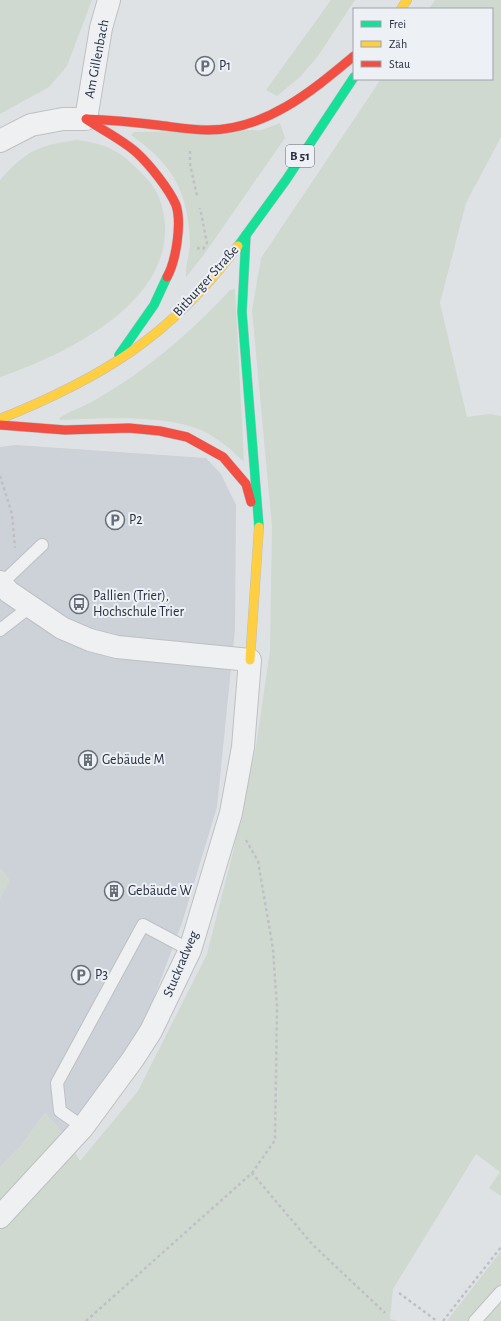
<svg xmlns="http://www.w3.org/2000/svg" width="501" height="1321" font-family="'Alegreya Sans',sans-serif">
<rect width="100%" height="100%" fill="#dfe2e5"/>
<!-- built -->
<path fill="#cdd1d8" d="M16,445L206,458L221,474L236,505L235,629L217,807L182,923L143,1027L65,1135L45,1113L21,1146L0,1167V447Z"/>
<!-- green -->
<g fill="#d0d9d0">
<path d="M0,0H92L67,66L49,87L0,114Z"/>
<path d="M331,0H355L318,56L300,77L277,96L266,90Z"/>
<path d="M435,0H501V137L466,203L440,303L467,417L490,414L501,416V1196L489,1188L500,1172L476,1154L393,1289L390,1319L398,1321H0V1167L21,1146L45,1113L65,1135L80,1161L138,1091L207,954L233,852L256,746L270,651L272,527L252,310L261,258L381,79H492V9H429Z"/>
<path d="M280,123L285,138L203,256L186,277C185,265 190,254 190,243C188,191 173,165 131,135L134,132L262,130Z"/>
<path d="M77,140C114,145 123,154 148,180C159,192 164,209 165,225C169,305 64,355 0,377V180C25,151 39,145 77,140Z"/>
<path d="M235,289L244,462C232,450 220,440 205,432C171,414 98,418 60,420L59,418C70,411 83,407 95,400C146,371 190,333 230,290Z"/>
<path d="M0,867L10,880L0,899Z"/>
<path d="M501,1251V1321H447Z"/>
</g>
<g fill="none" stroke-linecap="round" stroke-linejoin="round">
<!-- lane casing -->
<g stroke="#bec0c3" stroke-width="14">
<g id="lane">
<path d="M1,584L42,545"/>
<path d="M0,630L31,606"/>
<path d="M83,1127L60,1111L57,1083L143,925L190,950"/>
<path d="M475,1321L501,1292"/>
</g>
</g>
<!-- street casing -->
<g stroke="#bec0c3" stroke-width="24">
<g id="street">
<path d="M0,141L31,125L63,119H86L101,28L109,0"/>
<path d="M0,582L9,592L62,628L90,640L117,647L250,660L243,747L231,813L190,950L151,1031L133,1059L83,1127L0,1217"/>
</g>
</g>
<!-- fast casing -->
<g stroke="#bcbfc3" stroke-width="10">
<g id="fast">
<path d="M246,235L242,312L259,527"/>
<path d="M238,246L286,180L354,77"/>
<path d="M119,355L154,305L167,277"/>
</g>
</g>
<!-- slow casing -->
<g stroke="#bcbfc3" stroke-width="10">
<g id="slow">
<path d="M401,9L407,0"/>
<path d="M0,419C102,378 171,336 238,246"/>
<path d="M250,660L259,527"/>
</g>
</g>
<!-- jam casing -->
<g stroke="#bcbfc3" stroke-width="10">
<g id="jam">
<path d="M86,119C102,130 123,140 137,153C150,165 169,189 176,205C182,223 176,261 167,277"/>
<path d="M87,119C110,120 133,122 157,125C174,127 191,130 208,130C266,130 312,91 354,56"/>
<path d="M0,425L65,430L129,428L160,431L187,437L223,457L246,484L251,502"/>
</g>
</g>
<!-- path -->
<g stroke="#bfc0c5" stroke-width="2.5" stroke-dasharray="3 3" stroke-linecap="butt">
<path d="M190,151V164L197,196"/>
<path d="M197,248L203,249L207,243L200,208"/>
<path d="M0,476L12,514L15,548"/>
<path d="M246,840L258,861L273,949L277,1007L275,1140L252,1173"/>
<path d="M399,1293L437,1321"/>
<path d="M86,1321L252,1173L312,1244L385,1313"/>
<path d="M443,1321L501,1247"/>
</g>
<!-- lane -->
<use href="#lane" stroke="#eff0f2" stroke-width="12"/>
<!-- street -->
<use href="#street" stroke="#eff0f2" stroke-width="22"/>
<!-- fast -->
<use href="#fast" stroke="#16e098" stroke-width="9"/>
<!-- slow -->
<use href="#slow" stroke="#ffcf43" stroke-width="9"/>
<!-- jam -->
<use href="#jam" stroke="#f24e42" stroke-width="9"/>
</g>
<!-- icons -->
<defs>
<g id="parking-ring" transform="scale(1)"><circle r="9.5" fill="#edf0f5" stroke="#676e78" stroke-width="1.5"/><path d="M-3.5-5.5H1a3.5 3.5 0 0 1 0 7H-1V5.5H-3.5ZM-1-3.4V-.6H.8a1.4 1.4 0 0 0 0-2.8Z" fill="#676e78"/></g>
<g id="bus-ring" transform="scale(1)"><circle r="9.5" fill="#edf0f5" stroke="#676e78" stroke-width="1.5"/><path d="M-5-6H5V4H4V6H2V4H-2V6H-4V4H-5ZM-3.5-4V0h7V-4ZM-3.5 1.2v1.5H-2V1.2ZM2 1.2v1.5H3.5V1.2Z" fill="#676e78"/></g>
<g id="building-ring" transform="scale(1)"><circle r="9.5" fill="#edf0f5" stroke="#676e78" stroke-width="1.5"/><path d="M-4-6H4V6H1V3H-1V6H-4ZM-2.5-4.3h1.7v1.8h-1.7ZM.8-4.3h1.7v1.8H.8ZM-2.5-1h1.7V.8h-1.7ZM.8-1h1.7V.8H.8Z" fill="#676e78"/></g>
</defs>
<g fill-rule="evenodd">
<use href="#parking-ring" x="205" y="66"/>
<use href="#parking-ring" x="115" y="520"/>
<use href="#bus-ring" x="79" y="604"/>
<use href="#building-ring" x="88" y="760"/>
<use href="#building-ring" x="114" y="891"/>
<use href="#parking-ring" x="81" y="975"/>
</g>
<g text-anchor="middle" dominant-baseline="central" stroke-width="4" stroke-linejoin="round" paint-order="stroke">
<!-- shield labels -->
<rect fill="#edf0f5" stroke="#626975" stroke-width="1" x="286" y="145" width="28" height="22" rx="3"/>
<g font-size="13" font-weight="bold" fill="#272f3e">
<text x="300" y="156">B 51</text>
</g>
<!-- street labels -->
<g font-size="14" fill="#272f3e" stroke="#edf0f5">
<text transform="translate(97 59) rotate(-79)">Am Gillenbach</text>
<text transform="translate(206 281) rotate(-48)">Bitburger Straße</text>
<text transform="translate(181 964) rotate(-67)">Stuckradweg</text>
</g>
<!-- poi labels -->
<g font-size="14" fill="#272f3e" stroke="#edf0f5" text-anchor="start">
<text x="219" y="66">P1</text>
<text x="129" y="520">P2</text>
<text x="93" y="596">Pallien (Trier),<tspan x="93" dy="16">Hochschule Trier</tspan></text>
<text x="102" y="760">Gebäude M</text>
<text x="128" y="891">Gebäude W</text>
<text x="95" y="975">P3</text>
</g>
</g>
<!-- legend -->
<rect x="353" y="8" width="140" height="72" fill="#edf0f5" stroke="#9ea3ac"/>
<rect x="361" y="21" width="20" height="6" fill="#16e098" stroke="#9ea3ac"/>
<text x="389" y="28" font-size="12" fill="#272f3e">Frei</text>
<rect x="361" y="41" width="20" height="6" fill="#ffcf43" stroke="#9ea3ac"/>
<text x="389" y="48" font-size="12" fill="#272f3e">Zäh</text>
<rect x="361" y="61" width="20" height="6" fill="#f24e42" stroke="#9ea3ac"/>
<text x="389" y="68" font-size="12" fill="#272f3e">Stau</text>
</svg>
